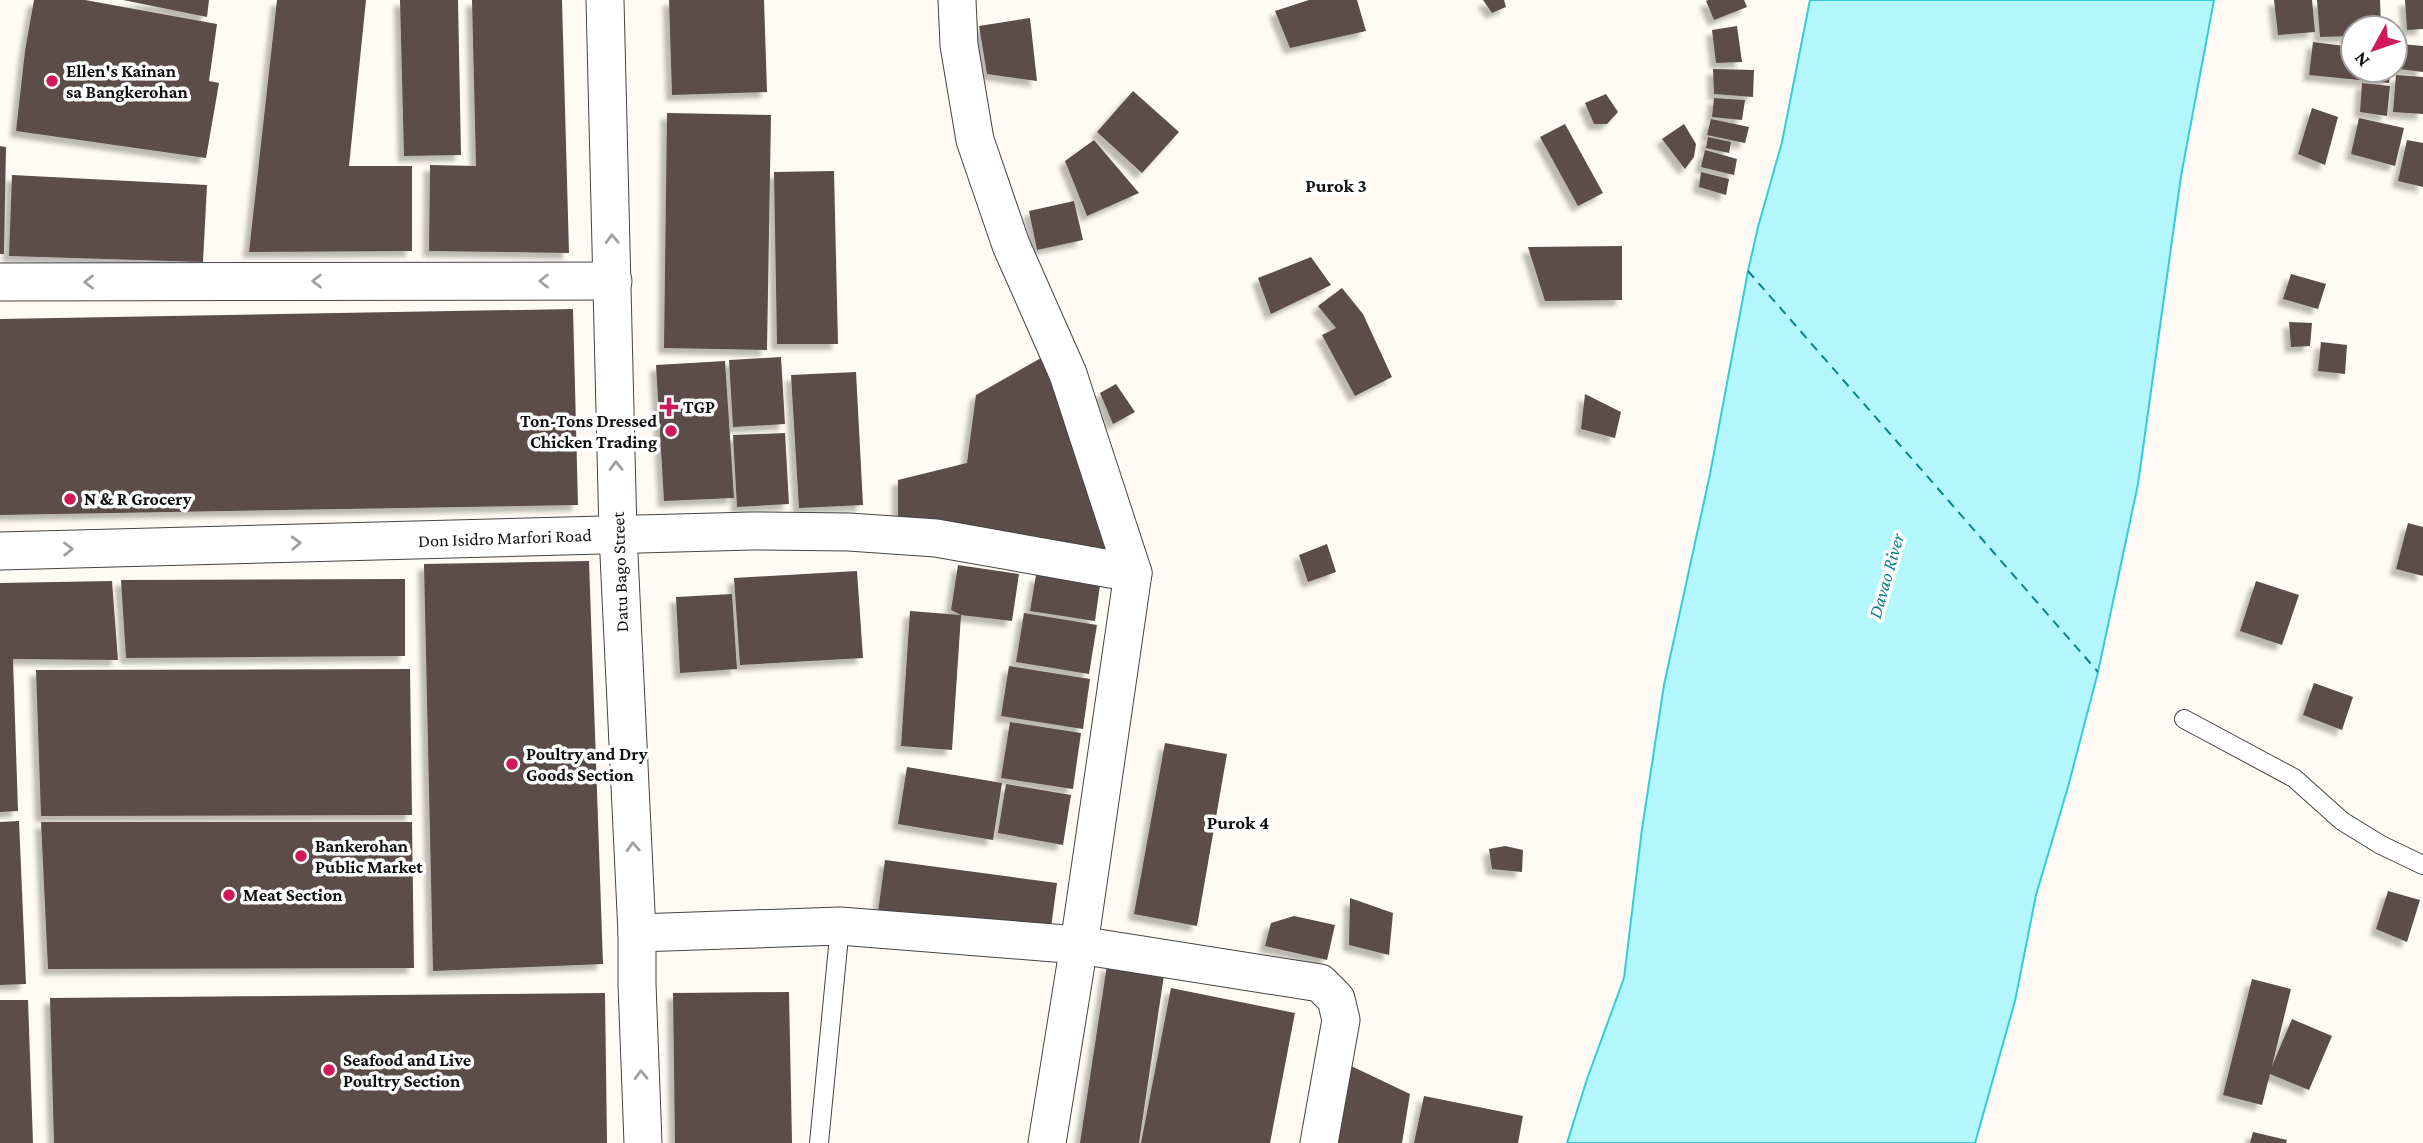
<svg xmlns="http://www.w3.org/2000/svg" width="2423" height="1143" font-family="'Crimson Pro',serif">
<defs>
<filter id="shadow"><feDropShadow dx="-6" dy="6" stdDeviation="2" flood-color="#0004"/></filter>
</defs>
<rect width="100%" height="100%" fill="#fffaf4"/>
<!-- water -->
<path fill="#b3f7fc" stroke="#32ccdb" stroke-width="2" d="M1810,0H2214L2181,176L2138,484L2098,672L2068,787L2036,895L2015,1001L1975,1143H1567L1587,1079L1624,978L1642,829L1664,685L1710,474L1748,271L1758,227L1782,142Z"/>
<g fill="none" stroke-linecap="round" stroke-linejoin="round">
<!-- ferry -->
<path stroke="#0c8091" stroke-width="2" stroke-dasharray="9 7" stroke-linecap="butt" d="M1748,271L2098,672"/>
</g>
<!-- building -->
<g fill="#5b4d4c" filter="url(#shadow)">
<path d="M34,0H85L217,24L209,81L219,83L206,158L16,131L25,51Z"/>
<path d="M123,0H209L207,17Z"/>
<path d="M277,0H366L349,166H412V251L249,252Z"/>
<path d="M400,0H458L461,155L404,156Z"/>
<path d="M472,0H562L569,253L429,251L430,165L476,166Z"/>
<path d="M669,0H764L767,92L672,95Z"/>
<path d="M1309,0H1357L1366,31L1290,48L1275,11Z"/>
<path d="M1483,0H1504L1506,7L1492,13Z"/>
<path d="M1708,0H1744L1747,7L1714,20L1706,1Z"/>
<path d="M2274,0H2312L2315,32L2278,35Z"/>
<path d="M2317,0H2380L2381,28H2353V36L2320,37Z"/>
<path d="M2405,0H2423V29L2407,30Z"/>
<path d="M1030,18L1037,81L987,74L979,26Z"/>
<path d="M1737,26L1742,62L1716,63L1712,30Z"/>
<path d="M2313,42L2353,47V70H2391L2389,83L2309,75Z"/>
<path d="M2400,44L2423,46V72L2399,69Z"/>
<path d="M1713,69L1754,70L1753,97L1714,94Z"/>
<path d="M2396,75L2423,77V114L2393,112Z"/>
<path d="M2362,83L2390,86L2387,116L2360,112Z"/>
<path d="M1133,91L1179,132L1142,173L1097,132Z"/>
<path d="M1606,94L1618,112L1607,124H1594L1585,103Z"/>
<path d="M1714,98L1745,100L1742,120L1712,117Z"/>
<path d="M2312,108L2338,117L2325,165L2298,154Z"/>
<path d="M667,113L771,115L767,350L664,348Z"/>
<path d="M2359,118L2404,128L2395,166L2351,154Z"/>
<path d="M1711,119L1749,127L1745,143L1707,135Z"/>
<path d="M1565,124L1603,193L1578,206L1540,137Z"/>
<path d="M1684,124L1696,144L1694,157L1685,169L1662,139Z"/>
<path d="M1708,137L1731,142L1729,153L1706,148Z"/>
<path d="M1094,140L1139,193L1087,216L1065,161Z"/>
<path d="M2407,140L2423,143V187L2398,181Z"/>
<path d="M0,146L6,147L4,254H0Z"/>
<path d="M1705,150L1737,159L1734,175L1701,167Z"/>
<path d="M834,171L838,344H777L774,172Z"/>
<path d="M1701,172L1729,179L1726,195L1699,187Z"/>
<path d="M12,175L207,185L203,262L9,256Z"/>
<path d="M1074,201L1083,240L1037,250L1029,211Z"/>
<path d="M1622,246V300L1545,301L1528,247Z"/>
<path d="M1311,257L1331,285L1271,314L1258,278Z"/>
<path d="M2291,274L2326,284L2318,309L2283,299Z"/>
<path d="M1342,288L1363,314L1392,377L1355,396L1322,335L1336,328L1318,306Z"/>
<path d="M573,309L578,505L0,515V319Z"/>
<path d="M2289,322L2312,323L2310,346L2291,347Z"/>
<path d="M2321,342L2347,345L2345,374L2318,371Z"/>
<path d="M781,357L785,424L733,427L729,360Z"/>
<path d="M1041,358L1117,553L898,523V480L967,463L976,395Z"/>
<path d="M725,361L734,498L664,501L656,365Z"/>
<path d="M856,372L863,505L799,508L791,375Z"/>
<path d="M1116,384L1135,412L1113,424L1100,393Z"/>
<path d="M1585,394L1621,412L1615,438L1581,429Z"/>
<path d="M785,433L789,504L737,507L733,435Z"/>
<path d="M2408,523L2423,527V576L2396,569Z"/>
<path d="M1327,544L1336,572L1308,582L1299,555Z"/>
<path d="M589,561L603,964L433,971L424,564Z"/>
<path d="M958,565L1019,574L1012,621L961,615L951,610Z"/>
<path d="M857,571L863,658L740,665L734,578Z"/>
<path d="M1036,575L1100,585L1095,621L1030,611Z"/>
<path d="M405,579V656L126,658L121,580Z"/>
<path d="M112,581L118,660L13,659L18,811L0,812V583Z"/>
<path d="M2256,581L2299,595L2282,645L2240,631Z"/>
<path d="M732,594L737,669L680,673L676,597Z"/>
<path d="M910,611L961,615L952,750L901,746Z"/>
<path d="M1024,613L1097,625L1089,674L1016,662Z"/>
<path d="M1009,666L1090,679L1083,729L1001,716Z"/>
<path d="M410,669L412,815L41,816L36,670Z"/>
<path d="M2314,683L2353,697L2342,730L2303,715Z"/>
<path d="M1010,722L1081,733L1073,789L1001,778Z"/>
<path d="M1165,743L1227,754L1197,926L1134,914Z"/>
<path d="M907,767L1002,783L993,840L898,824Z"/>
<path d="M1006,784L1071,795L1063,845L998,833Z"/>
<path d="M19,821L26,984L0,985V822Z"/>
<path d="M41,822H412L414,968L48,969Z"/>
<path d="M1505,846L1523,850L1522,872L1492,869L1489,849Z"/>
<path d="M885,860L1057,883L1050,935L878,912Z"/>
<path d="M2388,891L2420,900L2407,942L2376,929Z"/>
<path d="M1350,898L1393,913L1389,955L1349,945Z"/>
<path d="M1294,916L1335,925L1327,960L1265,946L1271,923Z"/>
<path d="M1107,965L1164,975L1139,1143H1080Z"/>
<path d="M2252,979L2291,989L2272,1066L2292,1019L2332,1036L2309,1090L2270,1074L2262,1105L2223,1095Z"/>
<path d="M1171,988L1295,1013L1270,1143H1141Z"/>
<path d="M789,992L792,1143H675L673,993Z"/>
<path d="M605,993L607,1143H54L50,998Z"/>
<path d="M0,1000H28L33,1143H0Z"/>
<path d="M1349,1065L1410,1094L1402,1143H1336Z"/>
<path d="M1424,1096L1523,1116L1518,1143H1414Z"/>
<path d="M2253,1132L2287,1140L2286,1143H2250Z"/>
</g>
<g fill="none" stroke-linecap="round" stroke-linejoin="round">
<!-- lane casing -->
<g stroke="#444" stroke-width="20">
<g id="lane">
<path d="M2184,719L2294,778L2342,821L2381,845L2423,865"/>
<path d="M819,1143L840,926"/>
</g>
</g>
<!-- street casing -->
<g stroke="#444" stroke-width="39">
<g id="street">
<path d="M605,0L618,534L637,933V984L643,1143"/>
<path d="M957,0L959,45L975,140L1011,245L1068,374L1133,573L1079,945L1047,1143"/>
<path d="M0,282L613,281"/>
<path d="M0,551L752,531L849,532L936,538L1133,573"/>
<path d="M637,933L840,926L1079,945L1320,983L1336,999L1341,1020L1319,1143"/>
</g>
</g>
<!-- lane -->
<use href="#lane" stroke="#fff" stroke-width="18"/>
<!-- street -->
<use href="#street" stroke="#fff" stroke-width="37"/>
</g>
<!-- one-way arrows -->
<defs><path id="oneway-chevron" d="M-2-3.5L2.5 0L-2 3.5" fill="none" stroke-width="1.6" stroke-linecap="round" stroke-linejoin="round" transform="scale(1.75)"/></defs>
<g stroke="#a0a0a0">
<use href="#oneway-chevron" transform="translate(612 239) rotate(-92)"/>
<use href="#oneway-chevron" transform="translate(317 281) rotate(180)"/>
<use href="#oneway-chevron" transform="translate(544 281) rotate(180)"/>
<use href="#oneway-chevron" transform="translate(89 282) rotate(180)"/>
<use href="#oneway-chevron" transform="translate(616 466) rotate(-91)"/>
<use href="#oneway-chevron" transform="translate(296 543) rotate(-2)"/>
<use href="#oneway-chevron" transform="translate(68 549) rotate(-1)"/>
<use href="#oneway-chevron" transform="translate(633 847) rotate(-93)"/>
<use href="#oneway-chevron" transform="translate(641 1075) rotate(-92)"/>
</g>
<!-- markers -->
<g fill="#d0195a" stroke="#fff" stroke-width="2.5">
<circle cx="52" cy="81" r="7"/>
<path d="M665.5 396.5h7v7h7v7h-7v7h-7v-7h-7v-7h7z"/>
<circle cx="671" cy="431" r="7"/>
<circle cx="70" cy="499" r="7"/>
<circle cx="512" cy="764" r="7"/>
<circle cx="301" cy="856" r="7"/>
<circle cx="229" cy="895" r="7"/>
<circle cx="329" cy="1070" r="7"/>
</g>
<g text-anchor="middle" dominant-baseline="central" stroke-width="7" stroke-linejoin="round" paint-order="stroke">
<!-- poi labels -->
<g font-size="18" font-weight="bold" fill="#111" stroke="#fff" text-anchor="start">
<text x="66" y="71">Ellen's Kainan<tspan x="66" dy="21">sa Bangkerohan</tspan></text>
<text x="683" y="407">TGP</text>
<text x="657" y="421" text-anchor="end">Ton-Tons Dressed<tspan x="657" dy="21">Chicken Trading</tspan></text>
<text x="84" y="499">N &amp; R Grocery</text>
<text x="526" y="754">Poultry and Dry<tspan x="526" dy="21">Goods Section</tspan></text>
<text x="315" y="846">Bankerohan<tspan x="315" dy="21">Public Market</tspan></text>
<text x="243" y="895">Meat Section</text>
<text x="343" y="1060">Seafood and Live<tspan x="343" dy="21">Poultry Section</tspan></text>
</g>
<!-- street labels -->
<g font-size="18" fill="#111" stroke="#fff">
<text transform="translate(505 538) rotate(-2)">Don Isidro Marfori Road</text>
<text transform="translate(620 572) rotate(-92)">Datu Bago Street</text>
</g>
<!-- neighbourhood labels -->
<g font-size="19" font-weight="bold" fill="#111" stroke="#fff">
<text x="1336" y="185">Purok 3</text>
<text x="1238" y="822">Purok 4</text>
</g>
<!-- water labels -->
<g font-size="19" font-style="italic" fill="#0c8091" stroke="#fff">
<text transform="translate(1886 576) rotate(-74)">Davao River</text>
</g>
</g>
<!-- north arrow -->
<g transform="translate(2374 49) rotate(230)"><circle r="33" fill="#ffffff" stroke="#a0a0a0" stroke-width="2"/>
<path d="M0-5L12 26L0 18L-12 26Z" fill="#d0195a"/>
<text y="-10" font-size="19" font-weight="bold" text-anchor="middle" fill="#111111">N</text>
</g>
</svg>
